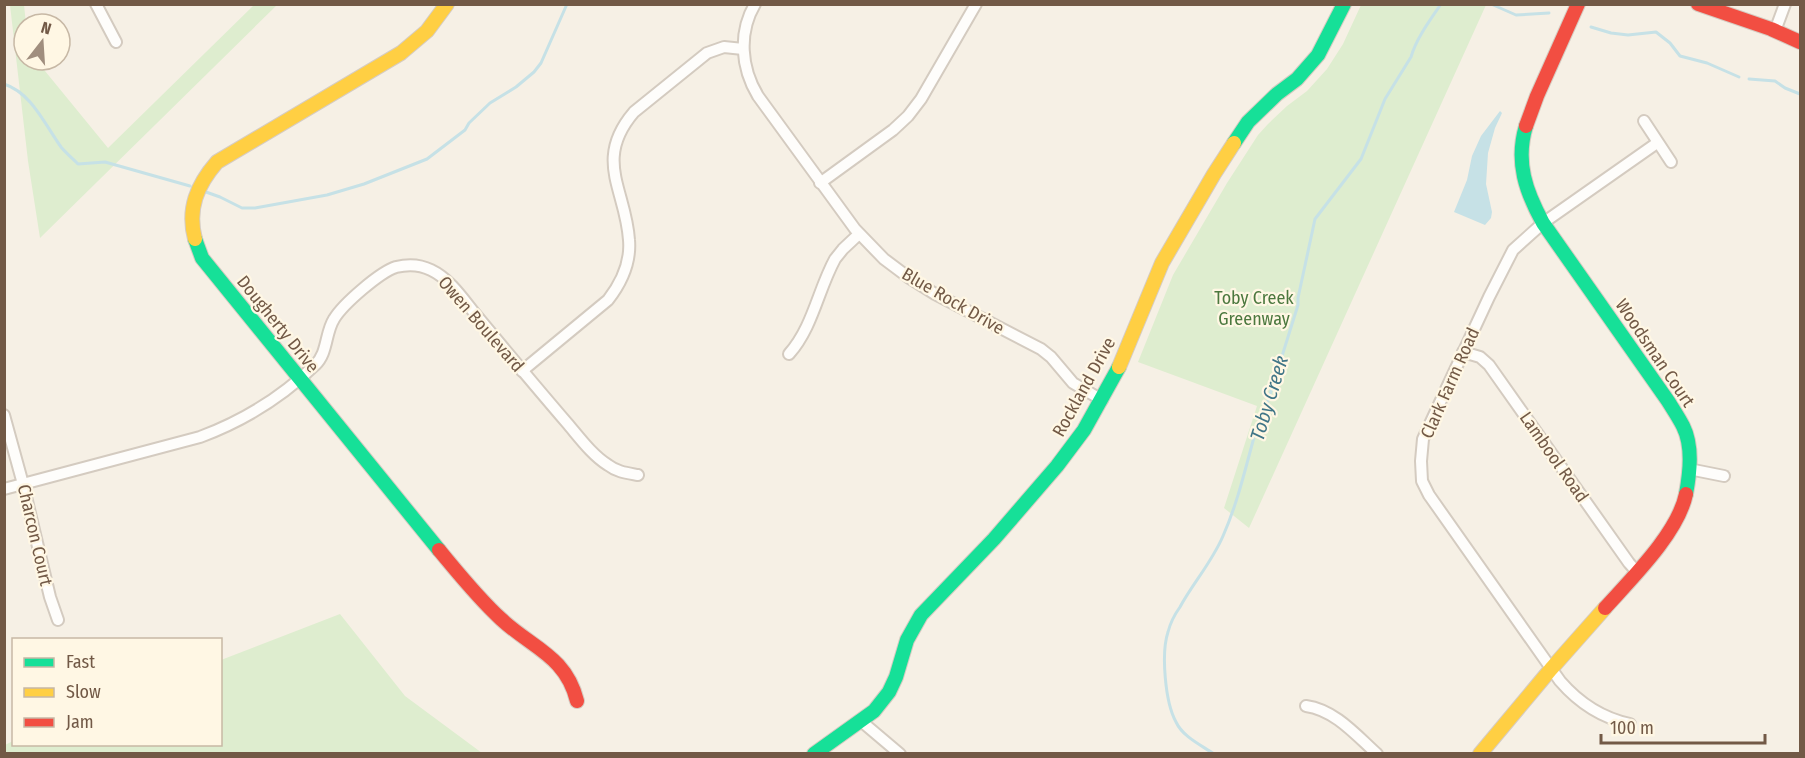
<svg xmlns="http://www.w3.org/2000/svg" width="1805" height="758" font-family="'Fira Sans Condensed',sans-serif">
<rect width="100%" height="100%" fill="#f6f0e5"/>
<!-- green -->
<g fill="#deedcf">
<path d="M10,5H24L26,24H24V60H36L108,148L254,5H277L40,238L28,161Z"/>
<path d="M1361,5H1486L1249,528L1224,508L1257,406L1138,362L1173,275L1227,183L1258,135L1268,124L1287,106L1307,91L1327,69L1343,44Z"/>
<path d="M340,614L405,696L482,753H5V745L13,741L14,744H220L221,660Z"/>
</g>
<!-- water -->
<path fill="#c6e1e6" d="M1500,111L1502,113L1495,128L1488,153L1486,184L1492,212L1491,218L1485,225L1454,212L1467,180L1472,156L1481,136Z"/>
<g fill="none" stroke-linecap="round" stroke-linejoin="round">
<!-- stream -->
<g stroke="#c6e1e6" stroke-width="3">
<path d="M1491,4L1516,15L1549,13"/>
<path d="M1591,27L1611,33L1628,35L1656,32L1670,43L1680,56L1707,63L1739,77"/>
<path d="M1749,79L1775,81L1785,88L1800,94"/>
<path d="M4,84C32,93 45,125 61,147C66,153 72,158 78,164L105,162L190,186"/>
<path d="M206,192L220,197L242,208H255L327,195L364,184L427,159L465,130L469,123L490,103L516,87L534,72L541,63L567,4"/>
<path d="M1214,754C1201,745 1183,737 1176,722C1165,702 1161,653 1168,632C1170,624 1175,614 1180,607C1193,583 1212,562 1223,536C1239,500 1247,461 1258,423L1262,420L1298,305V298L1315,219L1361,159L1385,99L1411,57C1416,39 1430,20 1441,4"/>
</g>
<!-- street casing -->
<g stroke="#d4cbc0" stroke-width="14">
<g id="street">
<path d="M96,4L116,42"/>
<path d="M755,4C738,33 741,68 758,96L855,229L884,259L908,277L935,294L1041,349L1051,357L1073,383L1102,400"/>
<path d="M1775,31L1785,4"/>
<path d="M1644,121L1671,162"/>
<path d="M820,183L893,130L908,116L921,99L976,4"/>
<path d="M1463,352L1480,357L1489,365L1629,563L1637,572"/>
<path d="M789,354C813,327 818,290 835,259L843,249L859,234"/>
<path d="M522,371L608,300C622,282 631,263 629,240C626,190 593,160 634,112L707,53L724,47L743,49"/>
<path d="M4,415L23,484L50,597L58,620"/>
<path d="M1689,469L1724,476"/>
<path d="M4,489L200,437C243,421 282,397 315,365C328,353 325,333 334,319C343,304 380,272 396,267C408,264 421,265 431,270C450,279 463,299 476,315C506,351 536,387 567,423C579,437 592,455 608,465C617,472 627,473 638,475"/>
<path d="M1306,706C1335,710 1356,735 1377,754"/>
<path d="M861,721L900,754"/>
<path d="M1630,724C1602,718 1579,703 1560,681L1429,495L1422,481L1421,461L1423,439L1489,297L1513,250L1543,223L1657,143"/>
</g>
</g>
<!-- fast casing -->
<g stroke="#d6ccc2" stroke-width="16">
<g id="fast">
<path d="M1526,126C1515,162 1526,192 1543,223L1668,401C1673,409 1679,418 1683,426C1693,446 1690,472 1686,494"/>
<path d="M1234,143L1248,122L1277,94L1297,79L1318,55L1344,4"/>
<path d="M195,239L202,258L439,550"/>
<path d="M814,754L874,711L889,692L896,677L907,640L921,615L994,539L1057,466L1084,430L1119,367"/>
</g>
</g>
<!-- slow casing -->
<g stroke="#d6ccc2" stroke-width="16">
<g id="slow">
<path d="M195,239C187,209 197,185 217,162L401,53L427,31L447,4"/>
<path d="M1119,367L1162,263L1214,174L1234,143"/>
<path d="M1480,754L1551,669L1605,608"/>
</g>
</g>
<!-- jam casing -->
<g stroke="#d6ccc2" stroke-width="16">
<g id="jam">
<path d="M1698,4L1771,29L1800,42"/>
<path d="M1526,126L1537,96L1578,4"/>
<path d="M439,550C459,574 478,598 501,619C532,648 566,656 577,701"/>
<path d="M1605,608C1632,578 1678,533 1686,494"/>
</g>
</g>
<!-- street -->
<use href="#street" stroke="#fefdfb" stroke-width="10"/>
<!-- fast -->
<use href="#fast" stroke="#16e098" stroke-width="14"/>
<!-- slow -->
<use href="#slow" stroke="#ffcf43" stroke-width="14"/>
<!-- jam -->
<use href="#jam" stroke="#f24e42" stroke-width="14"/>
</g>
<g text-anchor="middle" dominant-baseline="central" stroke-width="4.5" stroke-linejoin="round" paint-order="stroke">
<!-- park labels -->
<g font-size="18" fill="#4b783e" stroke="#fff7e4">
<text x="1254" y="298">Toby Creek<tspan x="1254" dy="21">Greenway</tspan></text>
</g>
<!-- street labels -->
<g font-size="18" fill="#725946" stroke="#fff7e4">
<text transform="translate(953 301) rotate(30)">Blue Rock Drive</text>
<text transform="translate(278 324) rotate(51)">Dougherty Drive</text>
<text transform="translate(481 324) rotate(49)">Owen Boulevard</text>
<text transform="translate(1655 353) rotate(56)">Woodsman Court</text>
<text transform="translate(1450 383) rotate(-66)">Clark Farm Road</text>
<text transform="translate(1084 387) rotate(-61)">Rockland Drive</text>
<text transform="translate(1554 457) rotate(55)">Lambool Road</text>
<text transform="translate(35 535) rotate(77)">Charcon Court</text>
</g>
<!-- water labels -->
<g font-size="20" font-style="italic" fill="#407587" stroke="#fff7e4">
<text transform="translate(1269 398) rotate(-73)">Toby Creek</text>
</g>
</g>
<!-- border -->
<rect width="1805" height="758" fill="none" stroke="#725946" stroke-width="12"/>
<!-- legend -->
<rect x="12" y="638" width="210" height="108" fill="#fff7e4" stroke="#c7b8a5" stroke-width="1.5"/>
<rect x="24" y="658" width="30" height="9" fill="#16e098" stroke="#c7b8a5" stroke-width="1.5"/>
<text x="66" y="668" font-size="18" fill="#725946">Fast</text>
<rect x="24" y="688" width="30" height="9" fill="#ffcf43" stroke="#c7b8a5" stroke-width="1.5"/>
<text x="66" y="698" font-size="18" fill="#725946">Slow</text>
<rect x="24" y="718" width="30" height="9" fill="#f24e42" stroke="#c7b8a5" stroke-width="1.5"/>
<text x="66" y="728" font-size="18" fill="#725946">Jam</text>
<!-- north arrow -->
<g transform="translate(42 42) rotate(17)"><circle r="28" fill="#fff7e4" stroke="#c7b8a5" stroke-width="1.5"/>
<path d="M0-4.5L10 22L0 15L-10 22Z" fill="#a08e7e"/>
<text y="-9" font-size="16" font-weight="bold" text-anchor="middle" fill="#725946">N</text>
</g>
<!-- scale -->
<path d="M1601 734v9h164v-9" fill="none" stroke="#725946" stroke-width="3"/>
<text x="1610" y="734" font-size="18" fill="#725946" stroke="#fff7e4" stroke-width="4.5" paint-order="stroke">100 m</text>
</svg>
